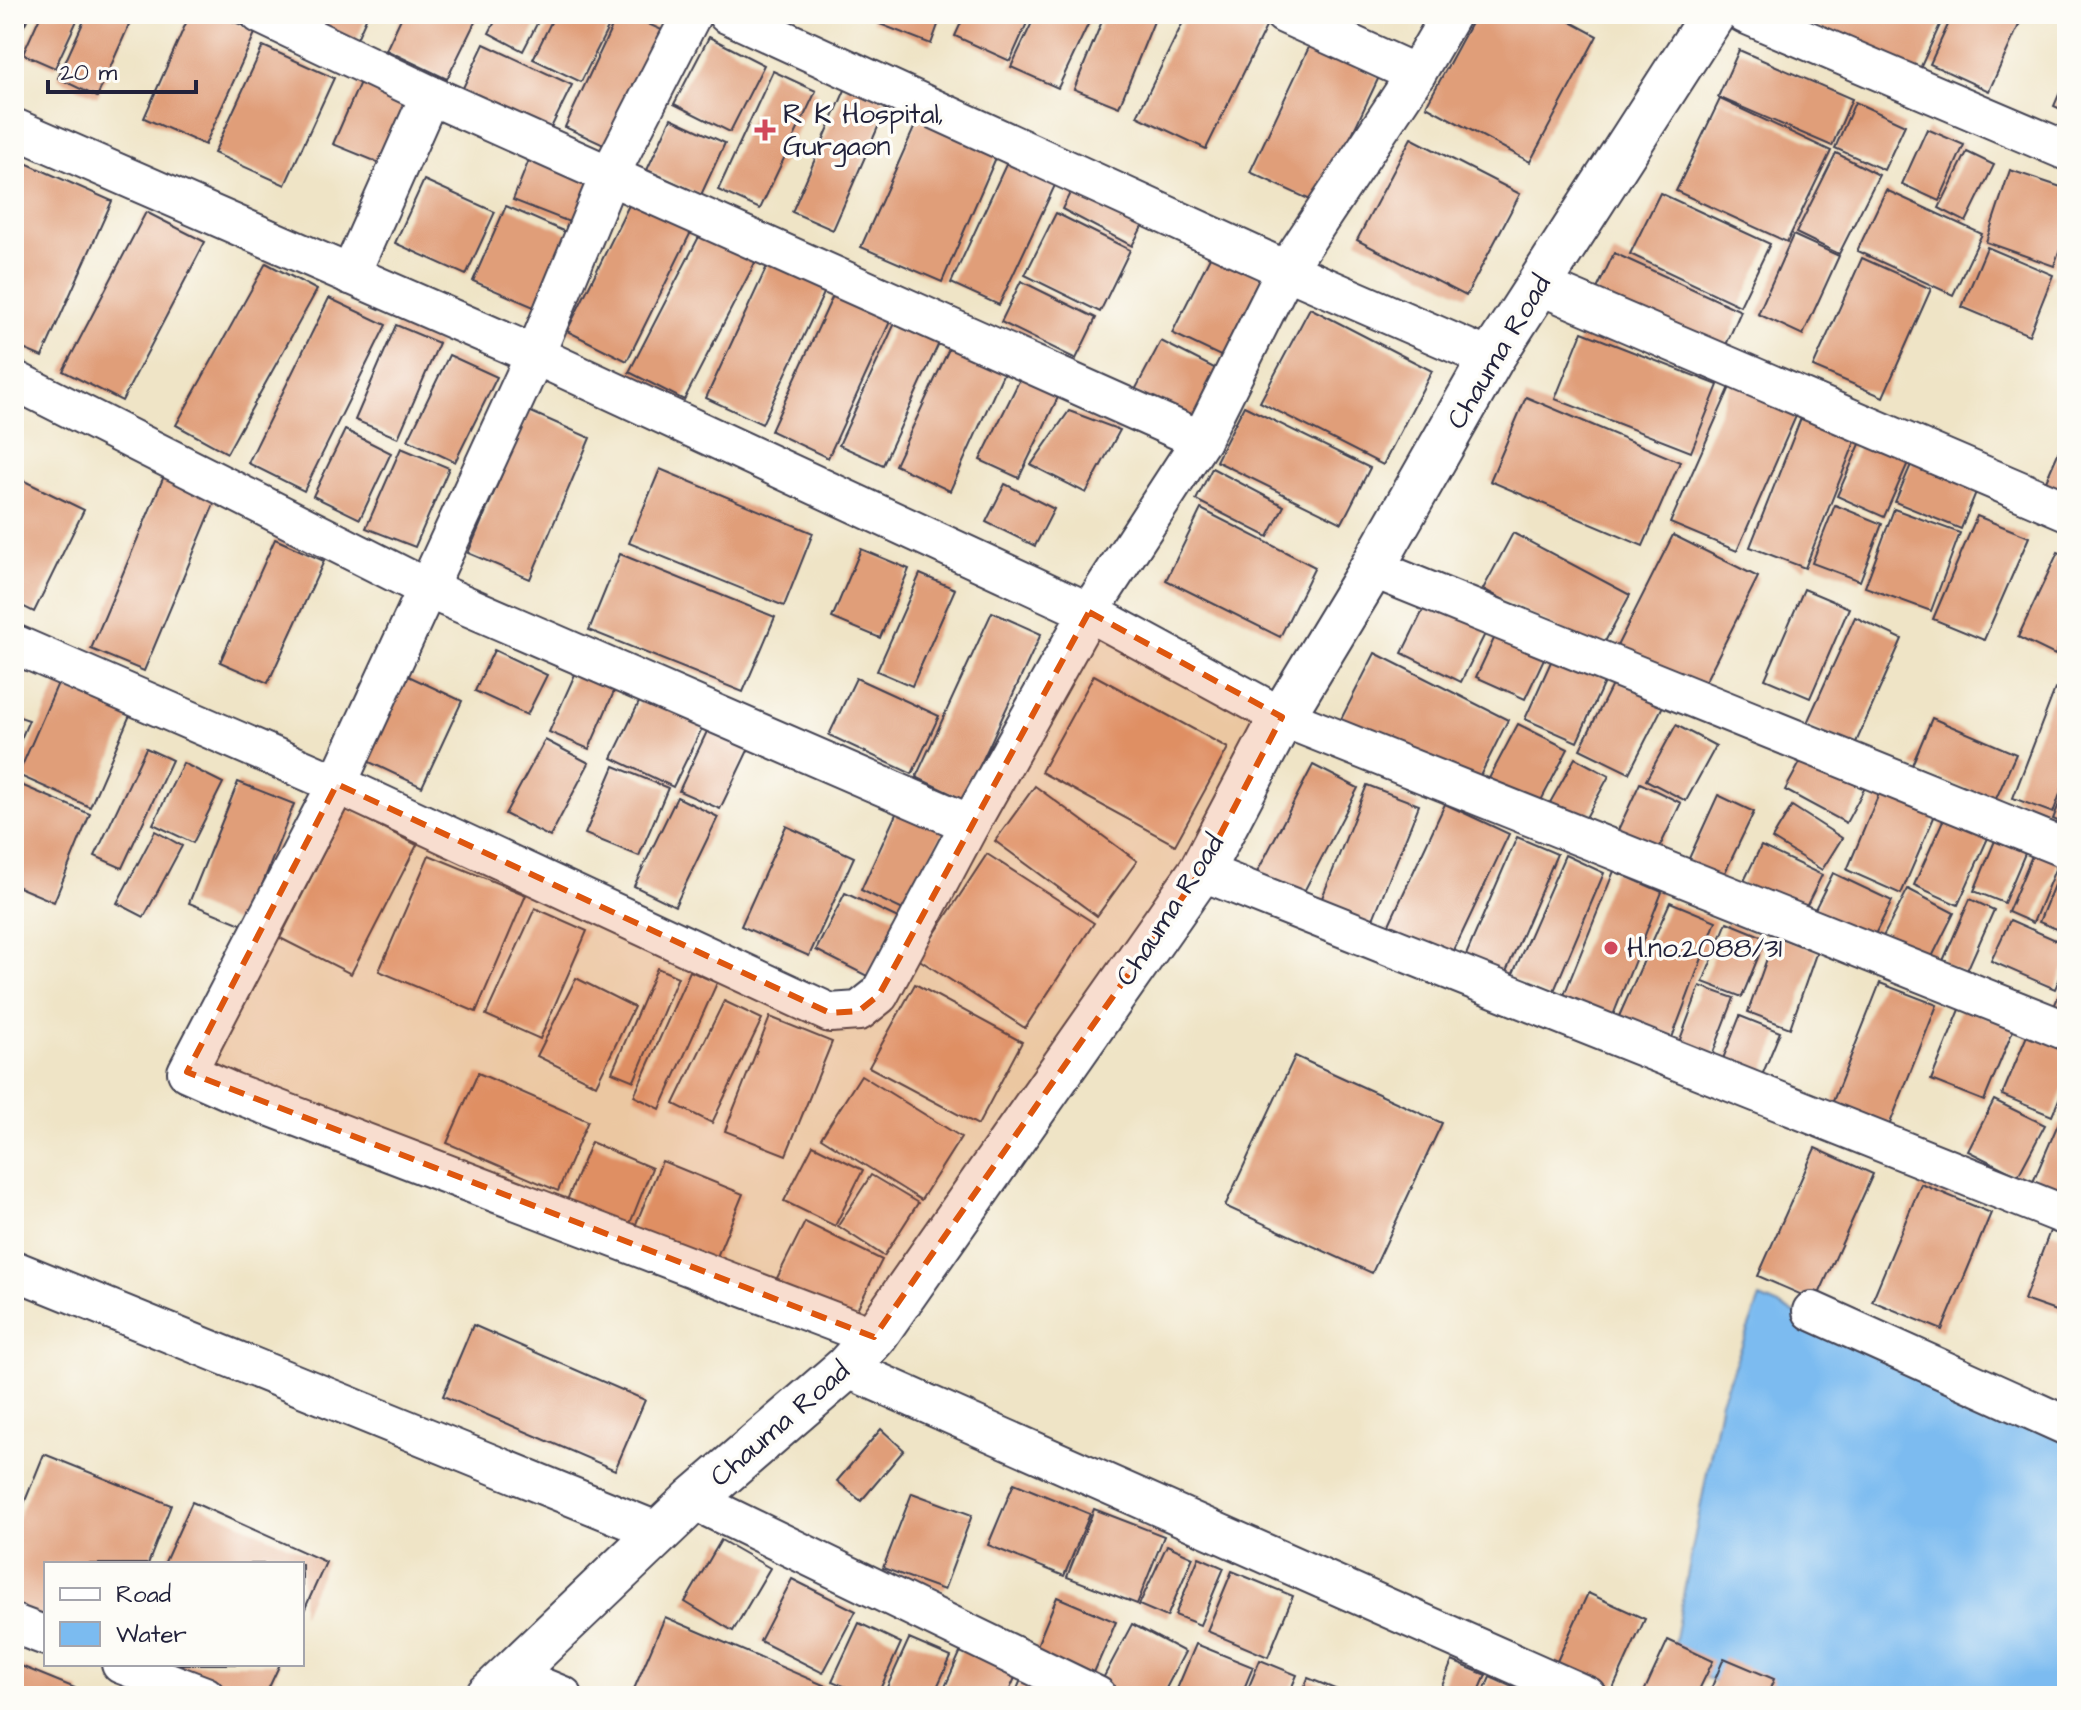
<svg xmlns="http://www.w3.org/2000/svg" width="2081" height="1710" font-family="'Architects Daughter',sans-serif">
<rect width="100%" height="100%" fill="#fdfcf7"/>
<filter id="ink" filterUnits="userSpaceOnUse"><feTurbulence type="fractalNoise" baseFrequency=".0125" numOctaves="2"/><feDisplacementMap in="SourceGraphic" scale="16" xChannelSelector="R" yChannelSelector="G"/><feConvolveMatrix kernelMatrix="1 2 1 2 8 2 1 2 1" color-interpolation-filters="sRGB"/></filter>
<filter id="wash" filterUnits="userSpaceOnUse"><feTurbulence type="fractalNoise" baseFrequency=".006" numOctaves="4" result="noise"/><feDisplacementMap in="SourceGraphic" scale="32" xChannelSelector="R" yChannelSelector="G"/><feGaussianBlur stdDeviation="1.8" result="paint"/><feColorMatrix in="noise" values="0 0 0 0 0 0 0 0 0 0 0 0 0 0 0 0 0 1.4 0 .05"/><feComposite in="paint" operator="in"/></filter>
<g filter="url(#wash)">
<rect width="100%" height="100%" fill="#efe4c6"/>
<!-- water -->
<path fill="#7bbbf0" stroke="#4e6e96" stroke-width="2" d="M1760,1298L2067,1428V1696H1752L1670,1664L1721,1400Z"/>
<g id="blocks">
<!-- building -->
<g fill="#e09e79">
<path d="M14,14H30L14,45Z"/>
<path d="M41,14H80L55,68L23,54Z"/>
<path d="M87,14H134L97,97L58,78Z"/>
<path d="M190,14H216L256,31L205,145L144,118Z"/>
<path d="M289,14H368L355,43Z"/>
<path d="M403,14H479L447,79L386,50Z"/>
<path d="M499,14H542L523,51L489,33Z"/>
<path d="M555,14H615L581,82L533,59Z"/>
<path d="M618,14H626L664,31L610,148L565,127Z"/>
<path d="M875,14H942L931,44L872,21Z"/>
<path d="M965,14H1031L1010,61L955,36Z"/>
<path d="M1036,14H1093L1058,88L1011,67Z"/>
<path d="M1105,14H1157L1119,107L1074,89Z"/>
<path d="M1187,14H1255L1269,21L1206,149L1137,116Z"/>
<path d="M1476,14H1556L1597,36L1530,162L1426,106Z"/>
<path d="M1806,14H1945L1918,73L1803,22Z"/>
<path d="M1953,14H2024L1989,91L1930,64Z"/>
<path d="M709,37L764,65L730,132L674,104Z"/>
<path d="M484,44L572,85L548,134L461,92Z"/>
<path d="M1310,45L1379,77L1319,204L1250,172Z"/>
<path d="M263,46L334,78L285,185L214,153Z"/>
<path d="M1739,50L1852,99L1832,146L1718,97Z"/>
<path d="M773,71L816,91L760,209L718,190Z"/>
<path d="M2067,76V112L2054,106Z"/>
<path d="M360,82L418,106L392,168L333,144Z"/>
<path d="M848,83L889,102L833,230L792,212Z"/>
<path d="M1720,99L1831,151L1787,242L1676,191Z"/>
<path d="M1855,102L1905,125L1884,170L1835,148Z"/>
<path d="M671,118L725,143L701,195L647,170Z"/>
<path d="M918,119L998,153L942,282L861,247Z"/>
<path d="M1927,129L1964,145L1939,201L1902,184Z"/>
<path d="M1411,138L1520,194L1466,296L1357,240Z"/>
<path d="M1967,152L1994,165L1966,222L1939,208Z"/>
<path d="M1836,153L1879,175L1839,254L1796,233Z"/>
<path d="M531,155L595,180L577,225L513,200Z"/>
<path d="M14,158L112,201L42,357L14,345Z"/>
<path d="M1009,158L1057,181L999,305L951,283Z"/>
<path d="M2010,170L2067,189V228L2054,266L1986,242Z"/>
<path d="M424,180L495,212L466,275L395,243Z"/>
<path d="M1073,187L1144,223L1132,246L1062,209Z"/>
<path d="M1886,190L1982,234L1953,295L1857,251Z"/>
<path d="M1660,193L1770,244L1740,306L1630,254Z"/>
<path d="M632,199L693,228L627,361L567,331Z"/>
<path d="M506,206L568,233L536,308L473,281Z"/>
<path d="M146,212L205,242L122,401L63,371Z"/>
<path d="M1056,213L1130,250L1100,312L1025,275Z"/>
<path d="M704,227L759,255L684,400L629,372Z"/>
<path d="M1793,235L1839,256L1803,335L1758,314Z"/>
<path d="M1987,247L2053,275L2029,335L1962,307Z"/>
<path d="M1212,253L1270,281L1231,361L1172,333Z"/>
<path d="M1614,253L1741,311L1722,354L1590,304Z"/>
<path d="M1862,258L1931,289L1883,397L1813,367Z"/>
<path d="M769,262L826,289L762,424L706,398Z"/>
<path d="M266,263L317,290L227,453L176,425Z"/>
<path d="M1021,281L1096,318L1076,359L1001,322Z"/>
<path d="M836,289L893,315L828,458L771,431Z"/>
<path d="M329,298L386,325L304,491L248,463Z"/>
<path d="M1310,308L1432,371L1383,465L1260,402Z"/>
<path d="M900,312L944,332L883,465L839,445Z"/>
<path d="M396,325L439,343L398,438L355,420Z"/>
<path d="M1582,332L1718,385L1691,452L1555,399Z"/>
<path d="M955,336L1009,361L950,491L895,465Z"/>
<path d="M1161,341L1222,372L1194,423L1134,392Z"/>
<path d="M449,355L497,377L455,462L408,440Z"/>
<path d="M1025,369L1063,387L1019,478L980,460Z"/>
<path d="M1734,378L1800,407L1737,551L1670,523Z"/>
<path d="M1526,397L1680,462L1643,546L1490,481Z"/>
<path d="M14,406L23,411L14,429Z"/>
<path d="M1244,406L1370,468L1342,523L1216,461Z"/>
<path d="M529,411L590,438L530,579L468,553Z"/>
<path d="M1069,411L1120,430L1086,493L1031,465Z"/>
<path d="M1803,413L1858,434L1805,568L1750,547Z"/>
<path d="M345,430L391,453L360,519L313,496Z"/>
<path d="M2067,433V495L2044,485Z"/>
<path d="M1864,435L1911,456L1884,517L1837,496Z"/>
<path d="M401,448L449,468L415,547L366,528Z"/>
<path d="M1916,453L1981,480L1961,529L1895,502Z"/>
<path d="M1212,468L1284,506L1268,537L1196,500Z"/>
<path d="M660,469L813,533L784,606L629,543Z"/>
<path d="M14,476L84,510L34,612L14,602Z"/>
<path d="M164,476L217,497L144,671L91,649Z"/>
<path d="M1005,484L1054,509L1035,546L986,522Z"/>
<path d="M1835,505L1882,524L1860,581L1812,563Z"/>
<path d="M1201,509L1315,567L1280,637L1166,580Z"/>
<path d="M1894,509L1960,533L1931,611L1865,587Z"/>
<path d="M1977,516L2029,537L1984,640L1933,619Z"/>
<path d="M1513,533L1630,595L1600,651L1483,589Z"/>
<path d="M1673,535L1758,577L1701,690L1616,648Z"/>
<path d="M275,539L324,561L268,683L220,662Z"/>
<path d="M861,549L909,569L880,638L832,618Z"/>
<path d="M2058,552L2067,556V631L2055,655L2018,637Z"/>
<path d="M620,554L775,617L743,692L589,630Z"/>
<path d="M920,574L955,589L912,686L877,671Z"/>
<path d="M1804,589L1849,608L1810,698L1765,679Z"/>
<path d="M1429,598L1488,628L1461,682L1402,653Z"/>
<path d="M992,612L1041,634L964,800L916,777Z"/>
<path d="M1855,617L1902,639L1854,747L1806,725Z"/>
<path d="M1500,626L1549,648L1525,699L1476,677Z"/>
<path d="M494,650L547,675L527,715L475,691Z"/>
<path d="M2067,652V671L2059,668Z"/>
<path d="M1375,653L1508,720L1473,790L1339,723Z"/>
<path d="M1554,655L1606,678L1577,742L1525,719Z"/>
<path d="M581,661L620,678L589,749L549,732Z"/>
<path d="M402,673L462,701L422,787L361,758Z"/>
<path d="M1094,675L1228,748L1175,845L1041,772Z"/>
<path d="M856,678L939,716L912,774L829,735Z"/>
<path d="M1615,679L1664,704L1629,773L1580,749Z"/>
<path d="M58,683L130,715L90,807L18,775Z"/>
<path d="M2055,689L2067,693V775L2053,813L2013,798Z"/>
<path d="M644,692L706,720L673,787L612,758Z"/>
<path d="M14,715L29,720L14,755Z"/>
<path d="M1932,718L2016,754L1995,801L1912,765Z"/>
<path d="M1518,724L1568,749L1535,812L1485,786Z"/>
<path d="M710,725L751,744L720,809L679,791Z"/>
<path d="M1676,725L1716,746L1686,801L1646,780Z"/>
<path d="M545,740L589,763L550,837L505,814Z"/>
<path d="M146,748L172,760L122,868L95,856Z"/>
<path d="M1807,750L1868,782L1846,823L1785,790Z"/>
<path d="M1575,758L1609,776L1577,834L1543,815Z"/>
<path d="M183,763L223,783L193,843L153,824Z"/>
<path d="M1313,765L1358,788L1297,905L1252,882Z"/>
<path d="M614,766L668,788L639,856L585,834Z"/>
<path d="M14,782L90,814L54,902L14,885Z"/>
<path d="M238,782L294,804L246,926L189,903Z"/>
<path d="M1640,783L1681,803L1651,865L1611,845Z"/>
<path d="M1883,784L1938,808L1901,894L1847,870Z"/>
<path d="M1367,785L1419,805L1367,934L1316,913Z"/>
<path d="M2067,785V825L2053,819Z"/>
<path d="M1035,786L1137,861L1097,916L995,841Z"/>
<path d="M1718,795L1754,812L1721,881L1686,865Z"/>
<path d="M677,797L718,817L675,906L634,886Z"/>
<path d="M901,803L947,824L905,911L861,890Z"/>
<path d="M1445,804L1509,834L1448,963L1385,933Z"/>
<path d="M1792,806L1842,838L1822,870L1772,839Z"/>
<path d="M346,809L417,845L351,974L280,938Z"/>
<path d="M1948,809L1992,829L1958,905L1914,885Z"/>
<path d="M786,826L854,857L809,956L741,926Z"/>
<path d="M155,831L182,846L144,917L117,903Z"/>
<path d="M1999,831L2029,844L2004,903L1974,891Z"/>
<path d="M1517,837L1557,854L1503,979L1463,962Z"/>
<path d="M2037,844L2061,855L2033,923L2008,912Z"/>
<path d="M1761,846L1822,875L1802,915L1742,885Z"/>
<path d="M2067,853V933L2039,922Z"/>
<path d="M987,854L1094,923L1025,1028L918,959Z"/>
<path d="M429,855L526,895L476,1012L379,971Z"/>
<path d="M1565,855L1604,873L1551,998L1511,978Z"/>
<path d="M1614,871L1662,892L1610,1023L1560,1005Z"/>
<path d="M1833,873L1892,901L1869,946L1811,917Z"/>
<path d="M1908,889L1954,913L1924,973L1877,948Z"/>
<path d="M845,893L898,918L869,977L816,950Z"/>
<path d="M1970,899L1994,910L1966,973L1942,963Z"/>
<path d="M1670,902L1716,921L1670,1043L1616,1023Z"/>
<path d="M535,908L587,931L540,1039L486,1015Z"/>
<path d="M2010,920L2067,945V962L2055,989L1991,961Z"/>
<path d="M1727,922L1766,938L1742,997L1703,982Z"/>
<path d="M1775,936L1817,951L1790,1028L1748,1012Z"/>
<path d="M657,968L678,977L634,1081L612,1072Z"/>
<path d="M690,971L717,983L660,1109L634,1096Z"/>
<path d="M2067,976V1015L2053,1009Z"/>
<path d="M576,978L634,1007L596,1085L537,1056Z"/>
<path d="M1880,983L1937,1005L1883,1141L1826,1119Z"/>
<path d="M915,984L1022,1042L978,1125L869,1067Z"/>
<path d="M1700,986L1734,998L1711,1058L1678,1045Z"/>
<path d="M724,1001L762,1019L712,1123L674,1104Z"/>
<path d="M1961,1007L2014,1028L1984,1101L1931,1080Z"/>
<path d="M1740,1016L1780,1032L1756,1090L1717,1074Z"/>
<path d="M770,1017L832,1042L786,1155L725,1131Z"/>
<path d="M2028,1033L2067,1049V1080L2052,1116L2002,1095Z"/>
<path d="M1295,1056L1442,1123L1372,1273L1225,1206Z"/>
<path d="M478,1073L588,1121L558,1191L447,1143Z"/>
<path d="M861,1075L961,1137L921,1200L821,1138Z"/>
<path d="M1994,1100L2045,1125L2018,1176L1968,1151Z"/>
<path d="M2058,1124L2067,1128V1204L2030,1189Z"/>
<path d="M591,1142L652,1168L627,1231L565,1205Z"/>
<path d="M813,1145L863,1170L835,1226L784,1201Z"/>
<path d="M1815,1148L1873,1174L1816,1301L1758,1276Z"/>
<path d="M662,1161L743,1194L714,1264L633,1231Z"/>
<path d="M871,1175L918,1203L884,1256L838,1226Z"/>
<path d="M1921,1184L1991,1213L1942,1330L1872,1301Z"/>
<path d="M805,1222L882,1260L851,1321L774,1284Z"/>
<path d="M2050,1231L2067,1237V1315L2024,1300Z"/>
<path d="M473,1325L645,1400L615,1470L443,1396Z"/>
<path d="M881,1429L904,1450L861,1501L837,1481Z"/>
<path d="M44,1454L171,1505L148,1564H46V1627L14,1614V1528Z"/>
<path d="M1014,1483L1090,1514L1064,1576L988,1545Z"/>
<path d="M912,1493L972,1515L944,1590L883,1568Z"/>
<path d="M192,1502L326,1562L302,1615V1564H164Z"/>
<path d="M1094,1509L1164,1536L1137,1604L1067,1577Z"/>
<path d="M721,1540L770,1568L733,1631L685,1602Z"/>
<path d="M1167,1545L1193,1557L1167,1617L1139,1605Z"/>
<path d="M1199,1557L1224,1568L1200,1625L1175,1615Z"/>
<path d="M1232,1571L1293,1596L1268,1657L1207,1631Z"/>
<path d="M792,1579L856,1611L823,1673L760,1641Z"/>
<path d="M1588,1593L1645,1619L1610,1695L1553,1670Z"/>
<path d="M1057,1597L1116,1622L1089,1684L1031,1660Z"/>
<path d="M665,1617L849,1696H631Z"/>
<path d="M859,1623L901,1643L877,1696H867L832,1681Z"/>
<path d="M1132,1624L1185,1652L1162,1696H1122L1100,1684Z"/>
<path d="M909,1639L951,1657L933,1696H883Z"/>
<path d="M1668,1640L1713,1661L1696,1696H1642Z"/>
<path d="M1196,1644L1253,1667L1241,1696H1174Z"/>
<path d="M963,1646L1018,1671L1007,1696H941Z"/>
<path d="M1724,1658L1774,1679L1767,1696H1708Z"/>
<path d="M1260,1660L1297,1675L1288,1696H1245Z"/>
<path d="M1452,1661L1486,1675L1477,1696H1438Z"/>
<path d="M170,1664H280L265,1696H242Z"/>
<path d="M21,1666L80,1690L78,1696H14V1681Z"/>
<path d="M1023,1675L1072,1696H1014Z"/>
<path d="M1490,1677L1519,1690L1516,1696H1482Z"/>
<path d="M1308,1678L1352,1696H1301Z"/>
</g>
</g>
</g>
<g filter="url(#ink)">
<use href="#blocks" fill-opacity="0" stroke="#413f50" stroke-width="2"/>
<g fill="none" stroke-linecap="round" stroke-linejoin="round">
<!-- street casing -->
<g stroke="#413f50" stroke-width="42">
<g id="street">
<path d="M260,14L430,95L1201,440"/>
<path d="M692,14L610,174L535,355L337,784L187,1072L232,1092L874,1337"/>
<path d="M727,14L1286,270L1491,359"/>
<path d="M1284,14L1416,74"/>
<path d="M1745,14L2067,151"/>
<path d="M14,128L535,355L1089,612L1282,717L2067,1031"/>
<path d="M350,275L430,95"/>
<path d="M1539,285L2067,511"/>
<path d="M14,380L428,589L970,824"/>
<path d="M1372,568L2067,849"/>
<path d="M14,644L337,784L830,1013L859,1011L879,995L970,824L1089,612L1201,440L1286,270L1416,74L1451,14"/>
<path d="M1201,871L2067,1216"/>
<path d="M14,1270L659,1532"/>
<path d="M1812,1311L2067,1426"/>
<path d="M846,1368L1587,1696"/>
<path d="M693,1500L1097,1696"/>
<path d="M14,1624L46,1636"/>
<path d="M121,1664L205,1696"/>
<path d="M512,1675L563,1696"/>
</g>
</g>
<!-- secondary casing -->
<g stroke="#413f50" stroke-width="48">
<path id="secondary" d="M488,1696L693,1500L846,1368L874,1337L1201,871L1282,717L1372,568L1491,359L1713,14"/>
</g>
<!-- street -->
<use href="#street" stroke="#fff" stroke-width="38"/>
<!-- secondary -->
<use href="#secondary" stroke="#fff" stroke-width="44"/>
</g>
</g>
<!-- marked area -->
<path fill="#de560e" fill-opacity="0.2" stroke="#de560e" stroke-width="6" stroke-dasharray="16 10" stroke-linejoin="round" d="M1089,612L1282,717L1201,871L874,1337L187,1072L337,784L830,1013L859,1011L879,995Z"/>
<!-- markers -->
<g fill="#d1495b" stroke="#fdfcf7" stroke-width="3">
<path d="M761 118h8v8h8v8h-8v8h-8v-8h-8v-8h8z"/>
<circle cx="1611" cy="948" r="8"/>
</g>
<g text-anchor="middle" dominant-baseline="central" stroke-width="7" stroke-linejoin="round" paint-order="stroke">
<!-- poi labels -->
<g font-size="28" fill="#22223b" stroke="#fdfcf7" text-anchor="start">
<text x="783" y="114">R K Hospital,<tspan x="783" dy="32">Gurgaon</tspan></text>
<text x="1627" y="948">H.no.2088/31</text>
</g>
<!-- street labels -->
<g font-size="28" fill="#22223b" stroke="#fdfcf7">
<text transform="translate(1499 352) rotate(-59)">Chauma Road</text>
<text transform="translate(1170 910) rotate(-57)">Chauma Road</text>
<text transform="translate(780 1424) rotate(-41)">Chauma Road</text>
</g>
</g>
<!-- margin -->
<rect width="2081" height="1710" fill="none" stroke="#fdfcf7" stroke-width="48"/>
<!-- legend -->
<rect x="44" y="1562" width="260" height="104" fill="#fdfcf7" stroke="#a5a5ac" stroke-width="2"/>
<rect x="60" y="1588" width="40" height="12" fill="#ffffff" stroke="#a5a5ac" stroke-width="2"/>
<text x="116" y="1602" font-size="24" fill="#22223b">Road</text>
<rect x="60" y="1622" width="40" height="24" fill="#7bbbf0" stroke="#a5a5ac" stroke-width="2"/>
<text x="116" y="1642" font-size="24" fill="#22223b">Water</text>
<!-- scale -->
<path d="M48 80v12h148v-12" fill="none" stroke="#22223b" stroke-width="4"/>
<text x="60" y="80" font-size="24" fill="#22223b" stroke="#fdfcf7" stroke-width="6" paint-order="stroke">20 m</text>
</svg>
